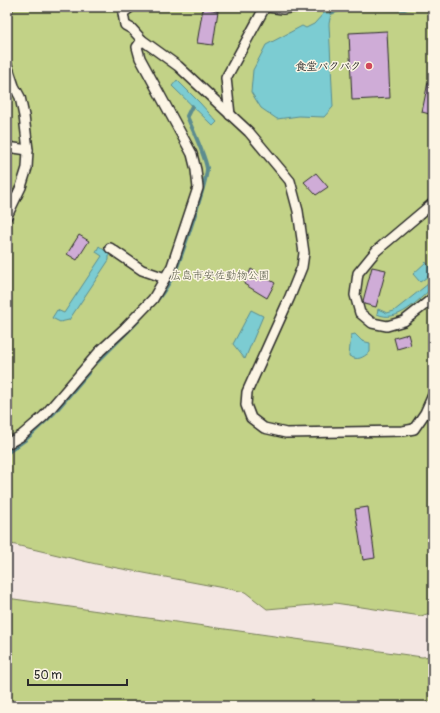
<svg xmlns="http://www.w3.org/2000/svg" width="440" height="713" font-family="Pangolin,'Klee One',sans-serif">
<rect width="100%" height="100%" fill="#f3e6e2"/>
<filter id="ink" filterUnits="userSpaceOnUse"><feTurbulence type="fractalNoise" baseFrequency=".025" numOctaves="2"/><feDisplacementMap in="SourceGraphic" scale="8" xChannelSelector="R" yChannelSelector="G"/><feConvolveMatrix kernelMatrix="1 2 1 2 8 2 1 2 1" color-interpolation-filters="sRGB"/></filter>
<g filter="url(#ink)">
<!-- green -->
<g fill="#c2d287" stroke="#767e59">
<path d="M7,7H433V612L421,616L335,603L267,609L245,592L96,564L7,543Z"/>
<path d="M7,598L422,657L433,656V706H7Z"/>
</g>
<!-- water -->
<g fill="#7bccd2" stroke="#5b8c8f">
<path d="M324,13H331L329,24L333,107L324,117L299,116L277,119L261,108L251,92L253,70L266,45L302,26L306,28L314,24Z"/>
<path d="M177,80L200,103L217,122L213,126L172,86Z"/>
<path d="M99,246L109,254V260L69,320L60,322L52,318L57,310L64,313L102,256L96,252Z"/>
<path d="M426,262L433,273L420,282L413,274Z"/>
<path d="M433,280V287C418,300 398,324 377,314L378,309L387,313L394,311Z"/>
<path d="M251,310L263,316L245,359L233,344Z"/>
<path d="M355,334L362,341L370,343V352C362,358 358,361 349,356L351,335Z"/>
</g>
<g fill="none" stroke-linecap="round" stroke-linejoin="round">
<!-- stream -->
<g stroke="#5b8c8f" stroke-width="4">
<path d="M357,7L404,9L410,7"/>
<path d="M331,13L347,7"/>
<path d="M155,302C163,294 169,283 174,274C180,261 208,179 207,168C204,153 193,131 187,116L192,106"/>
<path d="M97,362L139,320"/>
<path d="M7,453L25,440L54,413L88,373"/>
</g>
</g>
<!-- building -->
<g fill="#cfacd7" stroke="#2b2b2b">
<path d="M203,8L218,11L213,45L197,43Z"/>
<path d="M387,31L390,98L352,100L349,33Z"/>
<path d="M428,82H433V115L422,112Z"/>
<path d="M316,173L328,187L316,195L304,182Z"/>
<path d="M79,235L89,241L77,260L67,254Z"/>
<path d="M372,267L386,270L376,307L364,304L363,301Z"/>
<path d="M251,269L275,283L267,298L244,284Z"/>
<path d="M408,334L411,345L397,349L394,338Z"/>
<path d="M368,507L375,558L363,560L355,509Z"/>
</g>
<g fill="none" stroke-linecap="round" stroke-linejoin="round">
<!-- pedestrian casing -->
<g stroke="#2b2b2b" stroke-width="12">
<g id="pedestrian">
<path d="M131,7L123,13L125,25L132,29L142,40L178,66L249,132L290,181L298,211L304,253L302,267L289,299L247,392L246,405L251,418L264,428L286,433L403,431L414,429L425,413L433,395"/>
<path d="M267,7L283,9L295,7"/>
<path d="M7,10L8,7"/>
<path d="M7,65L14,86L20,97L24,116L28,150L27,168L21,187L7,216"/>
<path d="M230,115L226,78L265,7"/>
<path d="M7,147L28,150"/>
<path d="M433,203L376,251L358,273L355,295L360,313L372,323L387,326L404,321L433,298"/>
<path d="M110,248L142,270L165,278"/>
<path d="M7,444L21,436L44,416L100,351L125,328L153,299L172,266L198,188L196,170L192,154L140,58L137,47L142,40"/>
</g>
</g>
<!-- pedestrian -->
<use href="#pedestrian" stroke="#fcf5e5" stroke-width="9"/>
</g>
</g>
<!-- markers -->
<circle fill="#d1495b" stroke="#fcf5e5" stroke-width="1.5" cx="369" cy="66" r="4"/>
<g text-anchor="middle" dominant-baseline="central" stroke-width="3" stroke-linejoin="round" paint-order="stroke">
<!-- poi labels -->
<g font-size="11" font-weight="bold" fill="#2b2b2b" stroke="#fcf5e5" text-anchor="end">
<text x="361" y="66">食堂バクバク</text>
</g>
<!-- park labels -->
<g font-size="11" fill="#515542" stroke="#fcf5e5">
<text x="220" y="275">広島市安佐動物公園</text>
</g>
</g>
<!-- margin -->
<rect width="440" height="713" fill="none" stroke="#fcf5e5" stroke-width="24"/>
<rect x="12" y="12" width="416" height="689" fill="none" stroke="#2b2b2b" stroke-width="1.5" filter="url(#ink)"/>
<!-- scale -->
<path d="M28 679v6h99v-6" fill="none" stroke="#2b2b2b" stroke-width="2"/>
<text x="34" y="679" font-size="12" fill="#2b2b2b" stroke="#fcf5e5" stroke-width="3" paint-order="stroke">50 m</text>
</svg>
